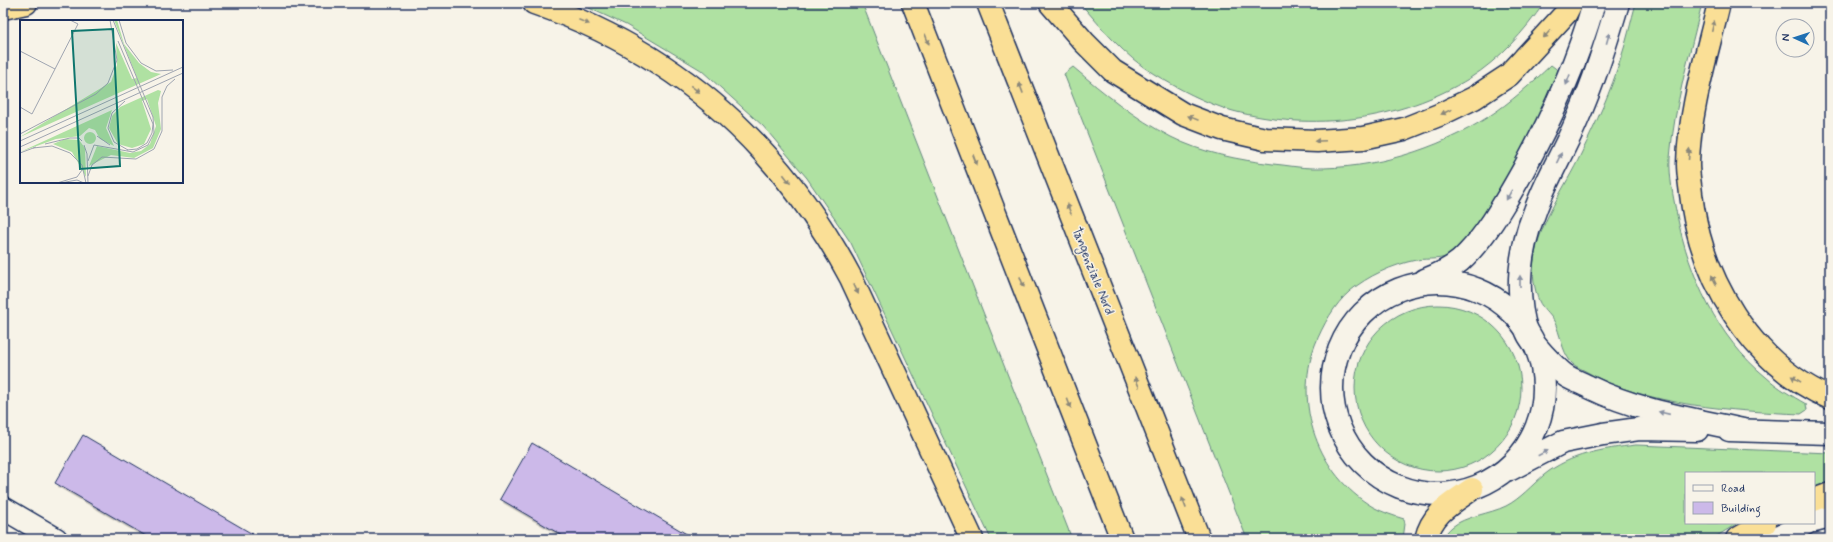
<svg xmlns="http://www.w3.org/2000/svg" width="1833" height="542" font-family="Mynerve,sans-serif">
<defs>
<filter id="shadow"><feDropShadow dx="3.5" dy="3.5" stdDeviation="0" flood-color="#0004"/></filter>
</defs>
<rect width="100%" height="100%" fill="#f7f3e8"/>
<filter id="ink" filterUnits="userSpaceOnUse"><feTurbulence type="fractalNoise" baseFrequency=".025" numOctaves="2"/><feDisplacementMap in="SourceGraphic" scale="8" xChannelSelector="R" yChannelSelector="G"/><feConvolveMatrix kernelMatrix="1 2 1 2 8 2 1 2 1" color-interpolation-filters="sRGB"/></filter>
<g filter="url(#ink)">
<!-- grass -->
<g fill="#afe1a2" stroke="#658880">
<path d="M578,3H862L1072,539H991L851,243L807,178L763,126L701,70L626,25Z"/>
<path d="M1080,3H1544C1525,31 1499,60 1470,78C1400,121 1312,132 1233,111C1207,104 1177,88 1154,74C1124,56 1102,28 1080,3Z"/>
<path d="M1636,3H1702C1690,54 1674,106 1670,158C1669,176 1673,197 1677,215C1689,276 1717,337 1766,377C1778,388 1792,396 1806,404L1807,410L1801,414C1735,411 1645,406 1587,372C1582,369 1574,366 1571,362C1561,350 1561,334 1554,321C1550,314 1542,308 1539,301C1534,289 1532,273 1534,260C1539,222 1565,188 1581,154C1596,123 1611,91 1621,58C1627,40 1631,21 1636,3Z"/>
<path d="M1551,65L1559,71C1547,98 1536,125 1523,152C1510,177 1493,201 1477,224C1471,233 1463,246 1454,253C1443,261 1428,258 1416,260C1392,265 1368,276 1350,291C1334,305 1323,325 1315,345C1293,404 1318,475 1373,507C1382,512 1394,516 1404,519L1405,524L1403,539H1247L1064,74L1073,67C1104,93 1134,118 1171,137C1202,153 1239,160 1273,164C1286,165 1300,168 1313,168C1373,169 1437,150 1488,117C1511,102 1531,84 1551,65Z"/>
<circle cx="1438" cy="388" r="83"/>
<path d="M1636,445L1830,453V481L1814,488V473H1686V523H1738L1712,539H1442C1445,535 1448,530 1452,527C1465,516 1490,514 1506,506C1520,499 1532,485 1544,475C1570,454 1603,449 1636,445Z"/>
</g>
<!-- building -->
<g fill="#ccb9e9" stroke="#1b2f5e" filter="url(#shadow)">
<path d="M83,435L261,539H151L55,483Z"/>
<path d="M532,443L695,539H568L500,499Z"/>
</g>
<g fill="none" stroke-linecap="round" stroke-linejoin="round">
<!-- minor casing -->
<g stroke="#1b2f5e" stroke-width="25">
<g id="minor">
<path d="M3,508L56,539"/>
<path d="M1814,521L1830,517"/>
<path d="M1774,539L1807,523"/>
</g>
</g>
<!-- tertiary casing -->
<g stroke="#1b2f5e" stroke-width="25">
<g id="tertiary">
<path d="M1618,3C1606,43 1594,82 1577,120C1564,151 1546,180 1535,211C1520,248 1514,293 1527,332C1531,343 1555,367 1565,375C1572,380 1582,383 1589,387C1638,411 1691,419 1743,430"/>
<path d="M1425,280C1438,275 1449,270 1460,261C1485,238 1503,206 1520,176C1551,120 1576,66 1594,3"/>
<circle cx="1438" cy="388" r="106"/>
<path d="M1729,430L1830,433"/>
<path d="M1511,469L1563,442L1603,434L1639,429L1697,430"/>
</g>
</g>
<!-- motorway casing -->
<g stroke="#1b2f5e" stroke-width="25">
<g id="motorway">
<path d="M534,3C677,52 781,146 851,278L972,539"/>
<path d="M913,3L1122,539"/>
<path d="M988,3L1199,539"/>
<path d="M1050,3L1084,42L1113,71L1183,114L1222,129L1265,139L1317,141L1363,138L1404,129L1439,115L1474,98L1509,75L1566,13L1571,3"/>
<path d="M1719,3C1707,55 1689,110 1688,164C1688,174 1690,184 1691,194C1701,279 1750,363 1830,398"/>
<path d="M3,8L26,3"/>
<path d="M1814,500L1830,494"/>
<path d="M1426,539C1432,513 1452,503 1472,489"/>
<path d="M1737,539L1765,523"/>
</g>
</g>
<!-- minor -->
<use href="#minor" stroke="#f7f3e8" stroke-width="22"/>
<!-- tertiary -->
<use href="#tertiary" stroke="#f7f3e8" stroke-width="22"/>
<!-- motorway -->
<use href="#motorway" stroke="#fadf96" stroke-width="22"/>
</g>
<!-- one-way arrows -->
<defs><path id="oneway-solid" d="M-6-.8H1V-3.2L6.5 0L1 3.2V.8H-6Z"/></defs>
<g fill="#8a877a">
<use href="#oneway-solid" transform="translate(584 22) rotate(22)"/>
<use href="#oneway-solid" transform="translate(1713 26) rotate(-77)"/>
<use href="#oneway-solid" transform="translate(1547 34) rotate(132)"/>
<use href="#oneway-solid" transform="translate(927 39) rotate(69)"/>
<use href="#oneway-solid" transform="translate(1021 88) rotate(-111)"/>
<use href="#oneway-solid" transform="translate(695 89) rotate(37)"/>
<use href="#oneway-solid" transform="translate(1446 112) rotate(154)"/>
<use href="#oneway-solid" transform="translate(1193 118) rotate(-158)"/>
<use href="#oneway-solid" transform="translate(1320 141) rotate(178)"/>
<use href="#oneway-solid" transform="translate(1689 154) rotate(-85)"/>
<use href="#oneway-solid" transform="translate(975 160) rotate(69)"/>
<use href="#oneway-solid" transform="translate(787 179) rotate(53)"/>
<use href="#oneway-solid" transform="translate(1069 209) rotate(-112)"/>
<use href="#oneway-solid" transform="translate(1714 280) rotate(-116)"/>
<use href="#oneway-solid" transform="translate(1022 282) rotate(69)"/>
<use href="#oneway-solid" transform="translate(856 289) rotate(65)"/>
<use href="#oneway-solid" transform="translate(1796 379) rotate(-148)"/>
<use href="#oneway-solid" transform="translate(1137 382) rotate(-112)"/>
<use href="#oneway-solid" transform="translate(1069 403) rotate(69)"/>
<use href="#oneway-solid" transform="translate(1184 503) rotate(-111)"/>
</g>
<g fill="#8991a3">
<use href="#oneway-solid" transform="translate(1608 38) rotate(-74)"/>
<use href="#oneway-solid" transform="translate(1568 80) rotate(110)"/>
<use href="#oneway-solid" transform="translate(1559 158) rotate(-65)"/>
<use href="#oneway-solid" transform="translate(1509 195) rotate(119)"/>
<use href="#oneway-solid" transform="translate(1520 281) rotate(-90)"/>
<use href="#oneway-solid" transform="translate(1664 413) rotate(-167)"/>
<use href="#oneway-solid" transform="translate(1543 453) rotate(-27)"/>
</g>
</g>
<g text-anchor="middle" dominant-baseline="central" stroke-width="3" stroke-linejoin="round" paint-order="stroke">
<!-- street labels -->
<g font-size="13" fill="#1b2f5e" stroke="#f7f3e8">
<text transform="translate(1093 271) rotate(68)">Tangenziale Nord</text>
</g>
</g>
<!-- overview -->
<g transform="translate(20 20)">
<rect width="163" height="163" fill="#f7f3e8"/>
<path d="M94,0H97L104,24L119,43L131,52L141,54L0,117L91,62L97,45L96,23L112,59L117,58ZM138,70L141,71L138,83L141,109L133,128L114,138L91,135L69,146L77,126L110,133L121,131L130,124L136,106L127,79L122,81L131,109L124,124L112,128L98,124L89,108L92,96L100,87ZM92,90L86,108L94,126L80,119L75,110L69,108L60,116L36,119L0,132ZM64 118a6 6 0 1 1 12 0a6 6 0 1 1-12 0ZM45,119L59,120L65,128L66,157L52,132L33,124Z" fill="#afe1a2"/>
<path fill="none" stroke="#9fa5b1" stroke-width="1" d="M99,0L106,23L121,43L136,51L153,50M98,21L133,104L132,113L127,123L117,129L107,130M0,31L35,49M105,81L92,93L88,108L94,122L108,130M0,87L12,94L58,4L50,0M0,114L76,74L88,63L97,40L90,0M77,116L90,125M0,121L163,47M25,124L50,118H59L62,121M64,125L67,134L68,163M0,127L163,53M13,128L32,126L50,133L62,145L66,163M0,133L16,127M68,141L74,125L113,132L128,125L134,113L133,97L93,0M68,156L72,145L82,137L116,139L134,129L142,111V77L147,66L155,59M37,163L57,157L62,150M40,163L57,160L64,163"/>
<path fill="#0f766e" fill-opacity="0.15" stroke="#0f766e" stroke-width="2" d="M93,9L100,146L60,149L52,11Z"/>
<rect width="163" height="163" fill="none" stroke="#1b2f5e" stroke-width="2"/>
</g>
<!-- margin -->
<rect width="1833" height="542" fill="none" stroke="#f7f3e8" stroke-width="16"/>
<rect x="8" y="8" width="1817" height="526" fill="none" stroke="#1b2f5e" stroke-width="1.5" filter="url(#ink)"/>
<!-- legend -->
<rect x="1685" y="472" width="130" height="52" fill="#f7f3e8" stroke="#9fa5b1"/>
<rect x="1693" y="485" width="20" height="6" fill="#f7f3e8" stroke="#9fa5b1"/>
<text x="1721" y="492" font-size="12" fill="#1b2f5e">Road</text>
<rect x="1693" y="502" width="20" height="12" fill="#ccb9e9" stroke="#9fa5b1"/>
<text x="1721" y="512" font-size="12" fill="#1b2f5e">Building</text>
<!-- north arrow -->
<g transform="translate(1795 38) rotate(273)"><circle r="19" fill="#f7f3e8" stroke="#9fa5b1"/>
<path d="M0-3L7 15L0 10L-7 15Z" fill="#1f6fb2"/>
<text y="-6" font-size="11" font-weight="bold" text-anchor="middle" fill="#1b2f5e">N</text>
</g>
</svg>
